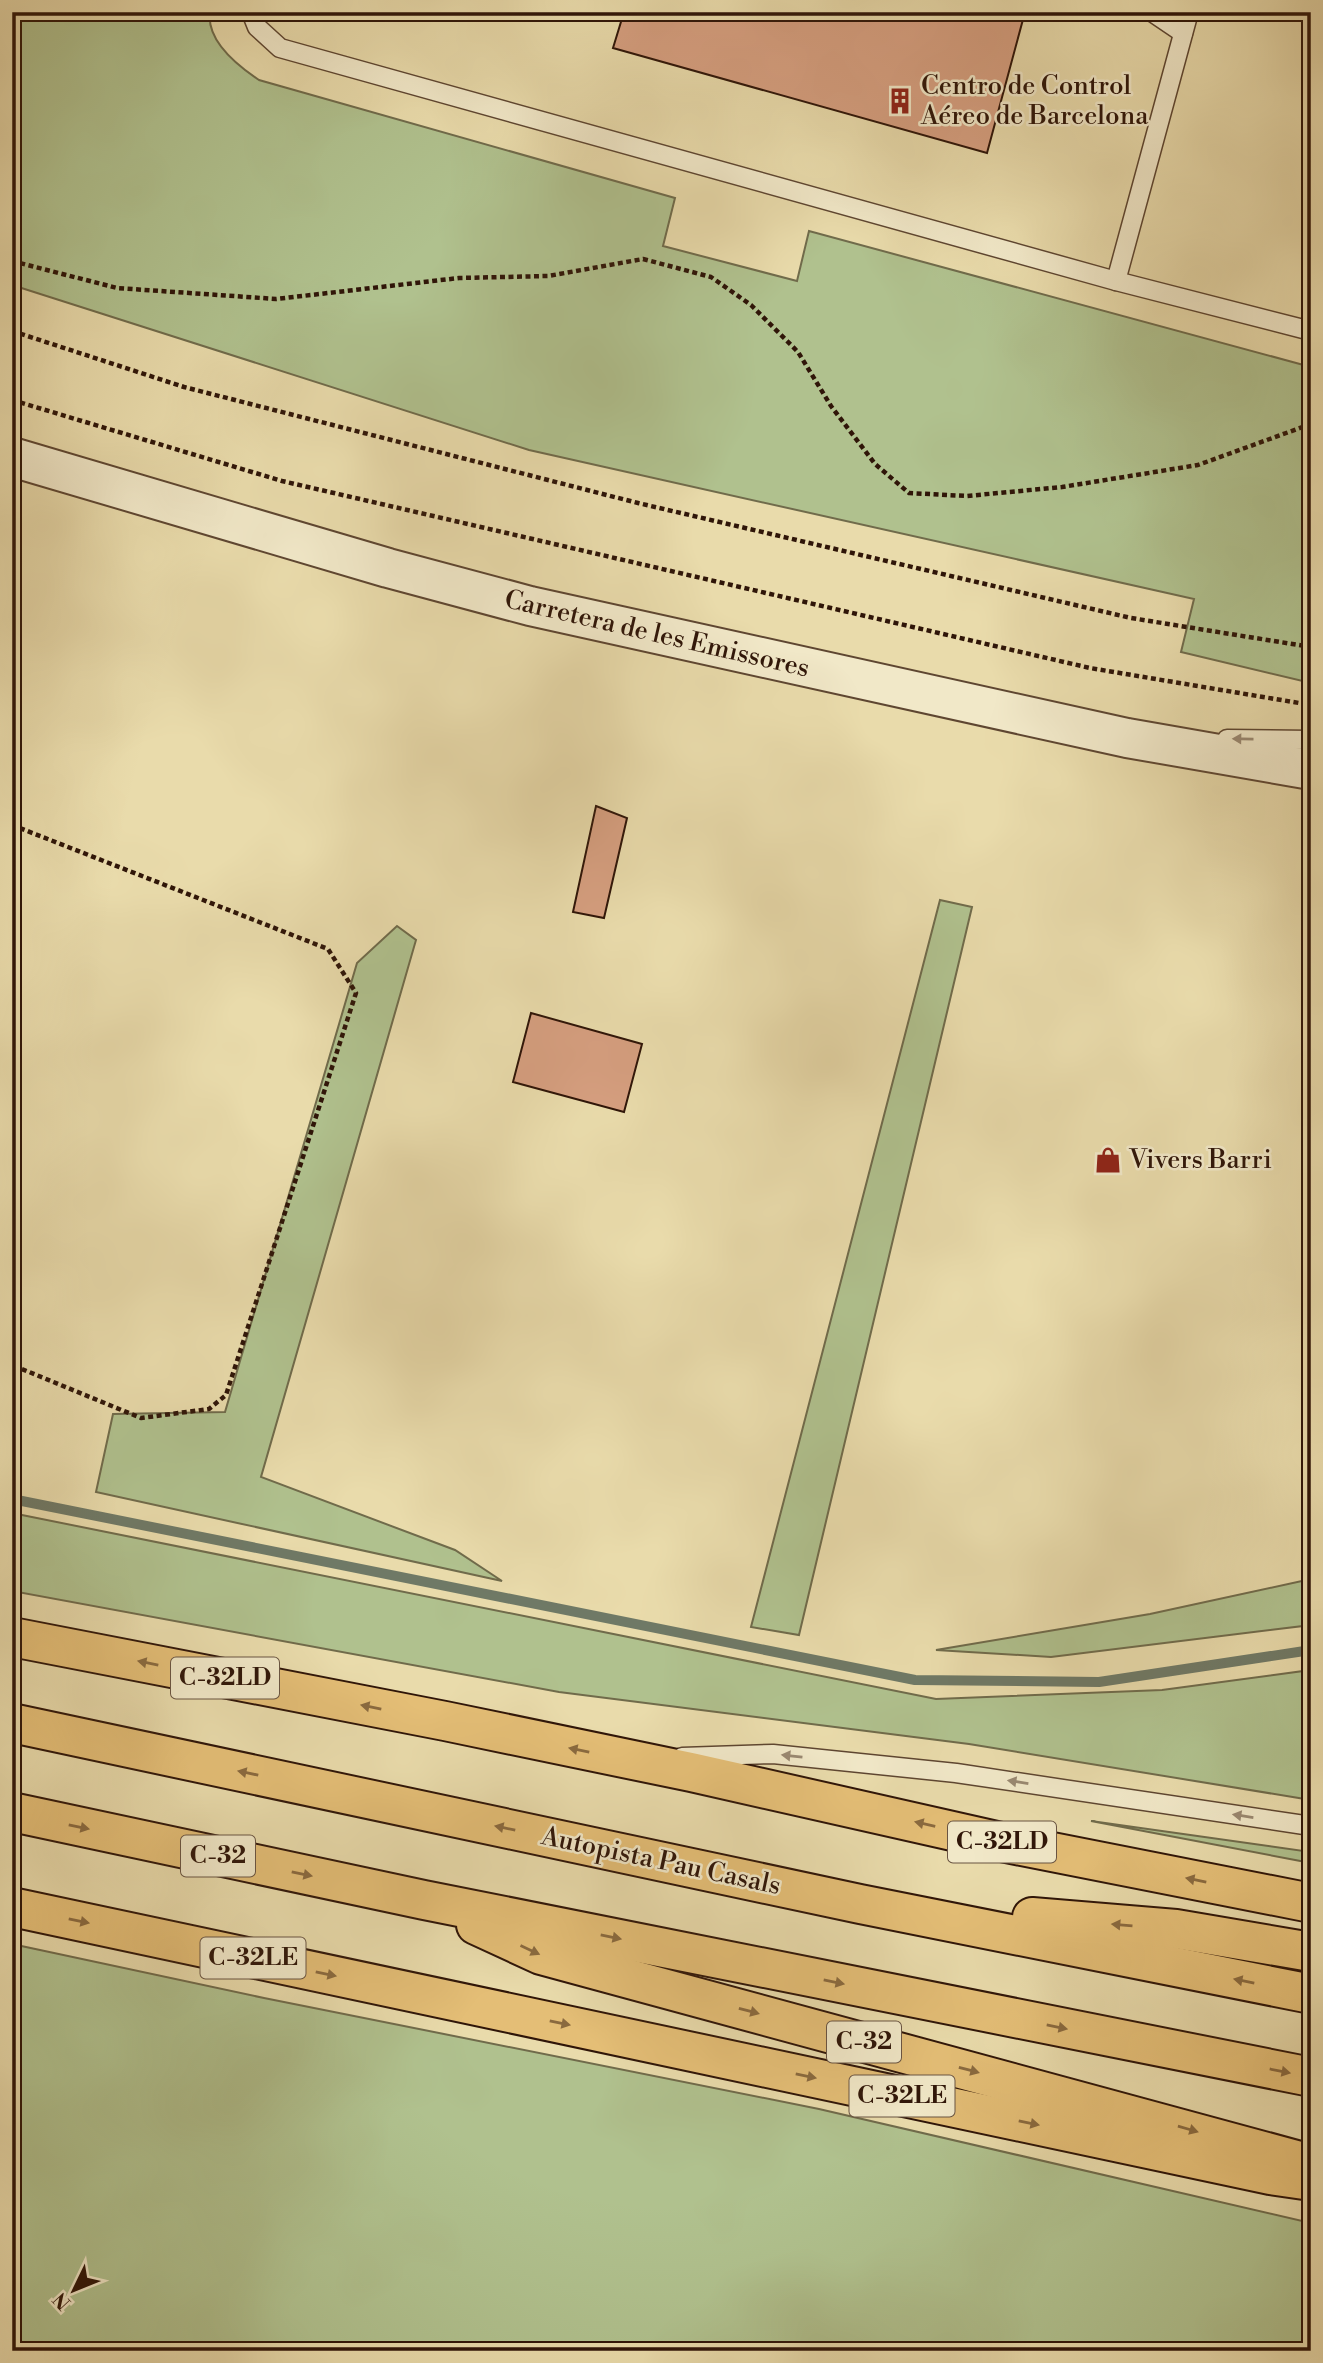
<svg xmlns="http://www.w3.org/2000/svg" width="1323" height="2363" font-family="'Libre Bodoni',serif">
<rect width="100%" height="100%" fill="#e9dbab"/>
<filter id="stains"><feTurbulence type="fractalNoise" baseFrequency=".00286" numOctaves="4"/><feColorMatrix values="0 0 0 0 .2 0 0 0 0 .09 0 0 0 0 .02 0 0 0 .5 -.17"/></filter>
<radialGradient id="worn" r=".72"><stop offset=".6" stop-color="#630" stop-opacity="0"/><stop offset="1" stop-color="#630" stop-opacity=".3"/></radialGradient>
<!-- green -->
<g fill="#b0c18e" stroke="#706b4b" stroke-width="2">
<path d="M12,12H210C206,41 238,66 259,80L675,198L663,246L797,281L809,231L1311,367V683L1181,652L1194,599L529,450L12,285Z"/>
<path d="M940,900L972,907L799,1635L751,1627Z"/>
<path d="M397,926L416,940L261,1477L455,1550L502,1581L96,1492L113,1414L225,1412L357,963Z"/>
<path d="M12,1513L936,1699L1162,1690L1311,1670V1800L969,1744L559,1692L12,1591Z"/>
<path d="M1311,1579V1625L1051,1657L936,1650L1150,1614Z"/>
<path d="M1091,1821L1311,1852V1863Z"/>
<path d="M12,1944L264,1998L819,2109L1311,2223V2351H12Z"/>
</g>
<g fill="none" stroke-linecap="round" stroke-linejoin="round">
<!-- stream -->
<path stroke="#6f7966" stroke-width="10" d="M12,1499L915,1680L1099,1682L1311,1650"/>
</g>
<!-- building -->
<g fill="#d69f80" stroke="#2f1508" stroke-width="2">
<path d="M624,12H1025L987,153L613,48Z"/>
<path d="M596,806L627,818L604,918L573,912Z"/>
<path d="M531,1013L642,1044L624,1112L513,1082Z"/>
</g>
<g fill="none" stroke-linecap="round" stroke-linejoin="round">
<!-- service casing -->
<g stroke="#5e4631" stroke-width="21">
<g id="service">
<path d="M251,12L257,27L280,48L1116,281L1311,331"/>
<path d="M1152,12L1183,33"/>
<path d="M1116,281L1189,12"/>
<path d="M1227,739L1311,740"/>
<path d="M682,1757L773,1754L956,1773L1311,1826"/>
</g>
</g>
<!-- tertiary casing -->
<g stroke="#5e4631" stroke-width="42">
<path id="tertiary" d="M12,457L388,568L530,606L1127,738L1311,770"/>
</g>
<!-- trunk casing -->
<g stroke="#2f1508" stroke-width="42">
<g id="trunk">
<path d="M12,1637L445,1721L691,1772L1001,1842L1311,1903"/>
<path d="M12,1907L1270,2175L1311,2181"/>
</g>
</g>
<!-- motorway casing -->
<g stroke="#2f1508" stroke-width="42">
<g id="motorway">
<path d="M12,1723L860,1904L1311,1994"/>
<path d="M12,1812L424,1900L1311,2077"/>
<path d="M1032,1917L1176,1929L1311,1952"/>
<path d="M476,1925L541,1955L1311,2164"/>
</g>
</g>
<!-- path -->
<g stroke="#2f1508" stroke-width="4.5" stroke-dasharray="5 3.5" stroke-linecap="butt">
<path d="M12,261L117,288L276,299L459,278L548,276L643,259L711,277L751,305L798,352L831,406L875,464L909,493L967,496L1062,487L1198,465L1311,424"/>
<path d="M12,331L184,387L638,503L1131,618L1311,647"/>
<path d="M12,400L282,481L1090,668L1311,705"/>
<path d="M12,825L328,949L356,993L226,1395L209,1409L141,1418L12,1365"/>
</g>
<!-- service -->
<use href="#service" stroke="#f1e8c8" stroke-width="18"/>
<!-- tertiary -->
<use href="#tertiary" stroke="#f1e8c8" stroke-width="38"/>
<!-- trunk -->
<use href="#trunk" stroke="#e4be76" stroke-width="38"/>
<!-- motorway -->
<use href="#motorway" stroke="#e4be76" stroke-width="38"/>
</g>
<!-- one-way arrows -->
<defs><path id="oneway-solid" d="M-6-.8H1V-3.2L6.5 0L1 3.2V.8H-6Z" transform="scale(1.75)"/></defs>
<g fill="#9a8972">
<use href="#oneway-solid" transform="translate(1243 739) rotate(-179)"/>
<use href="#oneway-solid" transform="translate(792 1756) rotate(-174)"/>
<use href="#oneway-solid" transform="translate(1018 1782) rotate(-171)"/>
<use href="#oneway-solid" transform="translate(1243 1816) rotate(-171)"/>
</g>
<g fill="#8a6a3f">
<use href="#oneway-solid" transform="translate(148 1663) rotate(-169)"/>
<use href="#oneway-solid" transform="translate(371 1707) rotate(-169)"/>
<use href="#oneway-solid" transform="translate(579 1750) rotate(-168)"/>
<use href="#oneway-solid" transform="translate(248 1773) rotate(-168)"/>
<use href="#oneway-solid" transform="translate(925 1824) rotate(-167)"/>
<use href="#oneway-solid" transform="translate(79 1827) rotate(12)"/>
<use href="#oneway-solid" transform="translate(505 1828) rotate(-168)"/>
<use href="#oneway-solid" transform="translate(302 1874) rotate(12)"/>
<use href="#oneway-solid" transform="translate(1196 1880) rotate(-169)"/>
<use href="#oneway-solid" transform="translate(79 1921) rotate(12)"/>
<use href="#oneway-solid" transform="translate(1122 1925) rotate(-175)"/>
<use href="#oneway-solid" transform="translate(611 1937) rotate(11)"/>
<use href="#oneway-solid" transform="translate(530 1950) rotate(25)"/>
<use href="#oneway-solid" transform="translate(326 1974) rotate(12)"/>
<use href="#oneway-solid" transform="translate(1244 1981) rotate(-169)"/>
<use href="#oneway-solid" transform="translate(834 1982) rotate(11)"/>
<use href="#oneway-solid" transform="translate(749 2011) rotate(15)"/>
<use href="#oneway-solid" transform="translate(560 2023) rotate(12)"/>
<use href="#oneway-solid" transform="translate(1057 2027) rotate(11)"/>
<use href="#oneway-solid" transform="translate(969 2070) rotate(15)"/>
<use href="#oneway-solid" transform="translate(1280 2071) rotate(11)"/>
<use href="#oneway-solid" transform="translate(806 2076) rotate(12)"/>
<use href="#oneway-solid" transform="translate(1029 2123) rotate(12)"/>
<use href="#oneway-solid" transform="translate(1188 2129) rotate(16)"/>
</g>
<!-- icons -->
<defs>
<g id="building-bare" transform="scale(2.1)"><path d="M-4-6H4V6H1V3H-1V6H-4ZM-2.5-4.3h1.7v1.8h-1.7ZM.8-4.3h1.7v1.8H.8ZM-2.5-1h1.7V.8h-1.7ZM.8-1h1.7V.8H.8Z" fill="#8f2418" stroke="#f1e8c8" stroke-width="2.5" paint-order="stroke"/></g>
<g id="shop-bare" transform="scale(2.1)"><path d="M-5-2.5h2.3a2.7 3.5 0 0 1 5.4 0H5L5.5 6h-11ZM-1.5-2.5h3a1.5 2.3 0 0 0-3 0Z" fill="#8f2418" stroke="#f1e8c8" stroke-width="2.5" paint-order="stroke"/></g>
</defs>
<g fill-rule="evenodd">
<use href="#building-bare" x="900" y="101"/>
<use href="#shop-bare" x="1108" y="1160"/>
</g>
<g text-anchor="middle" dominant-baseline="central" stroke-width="5" stroke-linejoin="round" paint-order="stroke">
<!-- shield labels -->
<g fill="#f1e8c8" stroke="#695442" stroke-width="2">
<rect x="171" y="1657.5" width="108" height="41" rx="5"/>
<rect x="948" y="1821.5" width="108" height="41" rx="5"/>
<rect x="181" y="1835.5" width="74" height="41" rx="5"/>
<rect x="200.5" y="1937.5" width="105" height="41" rx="5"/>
<rect x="827" y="2021.5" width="74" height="41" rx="5"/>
<rect x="849.5" y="2075.5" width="105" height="41" rx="5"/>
</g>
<g font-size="24" font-weight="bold" fill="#2f1508">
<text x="225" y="1678">C-32LD</text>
<text x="1002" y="1842">C-32LD</text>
<text x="218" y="1856">C-32</text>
<text x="253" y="1958">C-32LE</text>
<text x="864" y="2042">C-32</text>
<text x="902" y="2096">C-32LE</text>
</g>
<!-- poi labels -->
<g font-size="26" fill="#2f1508" stroke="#f1e8c8" text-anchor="start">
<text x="921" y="86">Centro de Control<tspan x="921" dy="30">Aéreo de Barcelona</tspan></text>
<text x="1129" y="1160">Vivers Barri</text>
</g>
<!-- street labels -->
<g font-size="26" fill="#2f1508" stroke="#f1e8c8">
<text transform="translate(657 634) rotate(13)">Carretera de les Emissores</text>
<text transform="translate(661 1861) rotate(12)">Autopista Pau Casals</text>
</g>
</g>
<!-- margin -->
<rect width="1323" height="2363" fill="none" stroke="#e9dbab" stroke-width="42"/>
<rect x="14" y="14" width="1295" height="2335" fill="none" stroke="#2f1508" stroke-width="3.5"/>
<rect x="21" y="21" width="1281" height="2321" fill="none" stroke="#2f1508" stroke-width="2"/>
<!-- north arrow -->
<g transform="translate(74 2290) rotate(227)" stroke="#f1e8c8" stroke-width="5" paint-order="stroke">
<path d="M0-5L12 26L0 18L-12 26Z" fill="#2f1508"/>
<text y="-10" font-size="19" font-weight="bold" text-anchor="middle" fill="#2f1508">N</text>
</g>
<rect width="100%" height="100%" filter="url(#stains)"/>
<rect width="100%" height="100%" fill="url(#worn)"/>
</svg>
